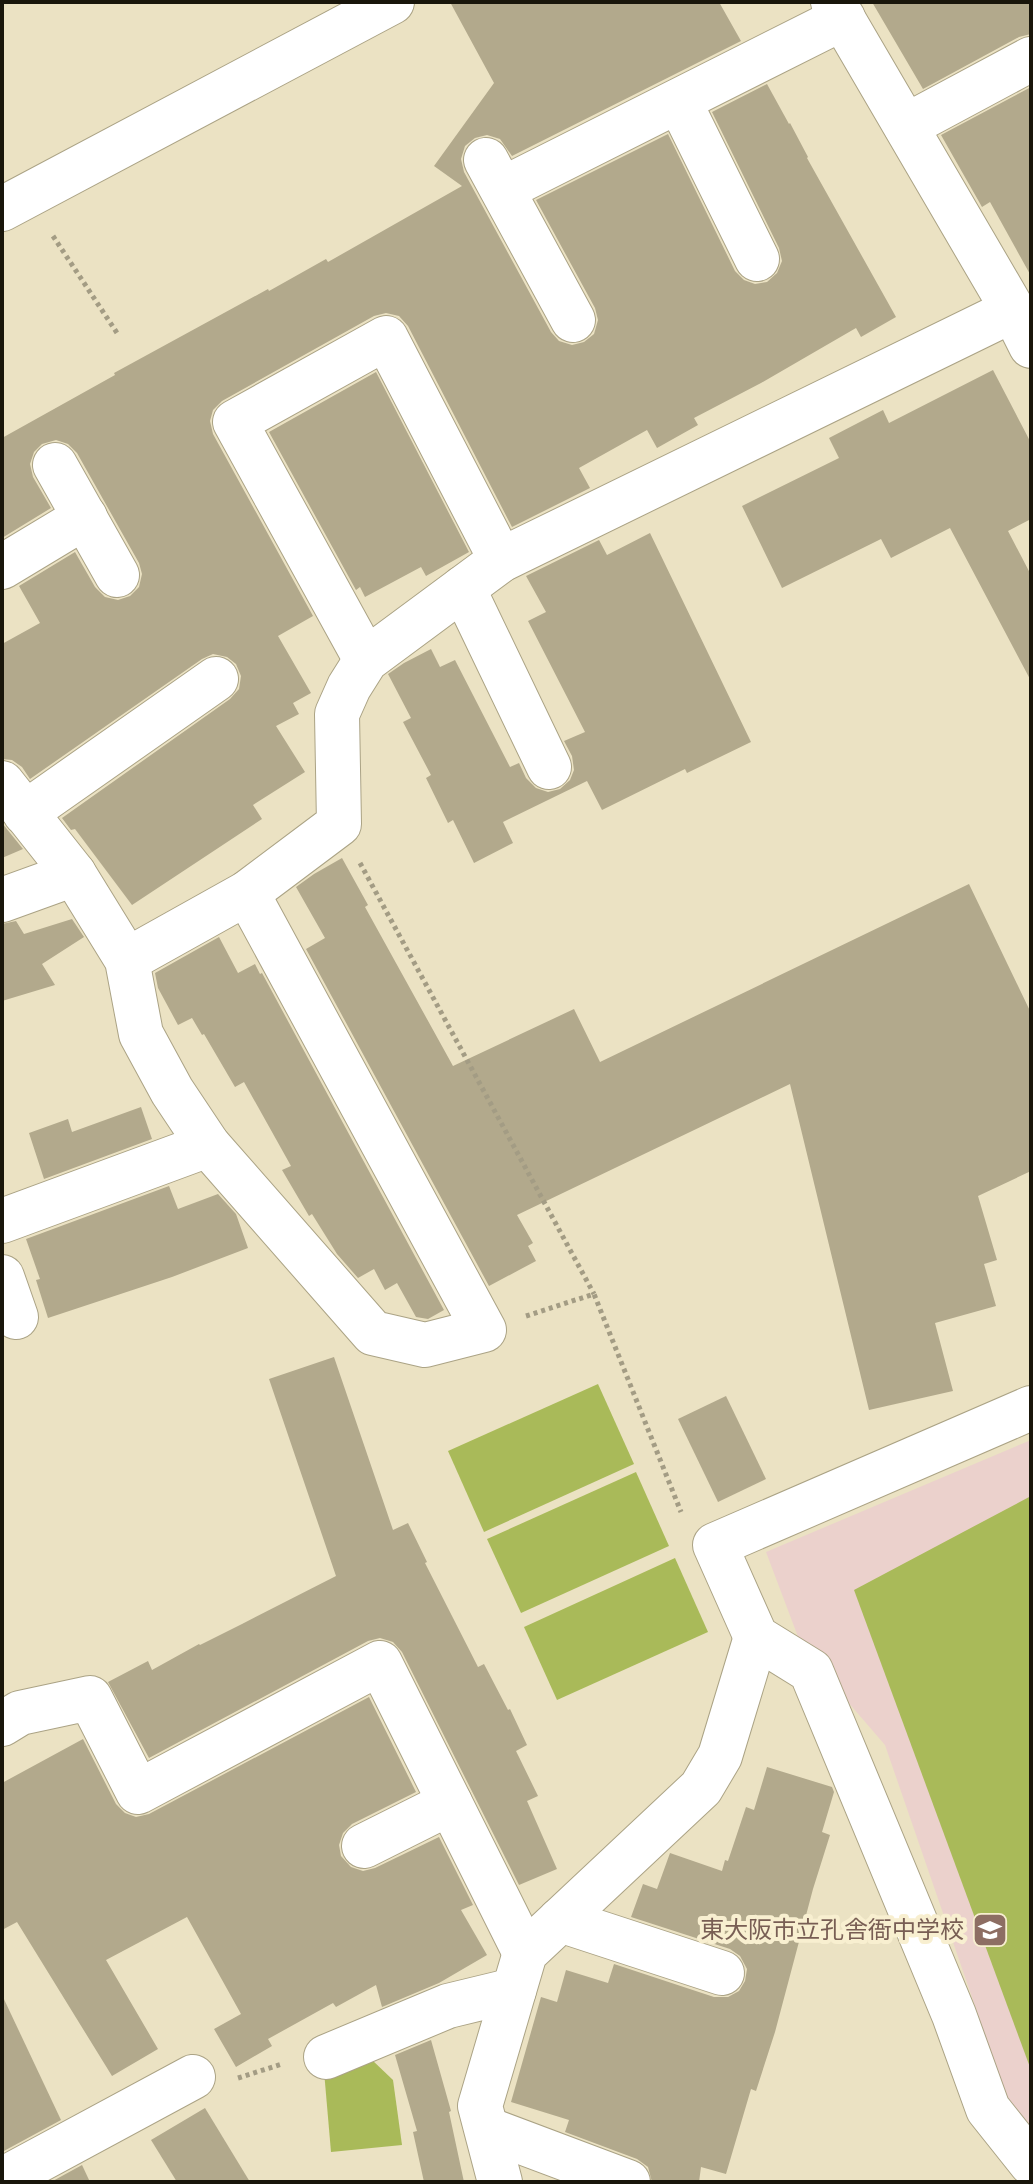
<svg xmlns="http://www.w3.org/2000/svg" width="1033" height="2184" font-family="'Fira Sans','Noto Sans JP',sans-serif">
<rect width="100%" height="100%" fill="#ebe2c3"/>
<!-- education -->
<path fill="#ebd1cc" d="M1031,1440V2137L1013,2116L885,1745L803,1650L766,1552Z"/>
<!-- green -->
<g fill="#a9ba59">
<path d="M598,1384L634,1464L484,1532L448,1451Z"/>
<path d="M636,1472L669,1546L521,1613L487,1539Z"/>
<path d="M1031,1496V2070L854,1590Z"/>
<path d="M675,1558L708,1632L557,1700L524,1627Z"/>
<path d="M371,2059L393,2080L402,2145L331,2152L324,2071Z"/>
</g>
<!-- building -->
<g fill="#b2a98c">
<path d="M450,2H719L741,41L512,156L500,139L487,135L475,138L465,146L461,159L464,172L551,332L559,341L572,345L584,342L594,334L598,320L595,308L536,200L668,134L735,271L744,280L755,284L767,282L777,273L782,261L779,248L712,112L767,84L789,124L790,123L808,157L807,158L896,317L861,337L856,328L761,383L694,418L698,425L657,448L647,430L579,468L590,488L512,527L408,326L399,316L386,313L374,316L222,401L213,410L210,421L213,434L313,616L278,636L311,693L293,703L299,714L276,726L305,772L253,805L262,819L132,905L75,829L71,830L62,818L230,699L239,689L241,676L236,664L227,657L213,654L202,659L30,779L22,767L12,760L2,759V644L40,623L19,586L75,552L95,587L105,597L118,600L130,596L139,587L142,574L139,563L77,453L68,444L56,440L42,444L34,452L30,464L33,477L51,508L2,538V438L115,375L114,373L268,289L269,291L326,259L328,262L462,186L434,166L494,83Z"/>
<path d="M872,2H1031V34L1019,37L923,89Z"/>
<path d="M1031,87V276L990,202L982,207L941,135Z"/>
<path d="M993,370L1031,443V519L1008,531L1031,575V681L950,528L891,558L881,539L782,588L742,506L839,458L829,438L883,410L889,423Z"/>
<path d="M376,372L469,552L426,576L421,567L365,597L360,587L356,590L269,432Z"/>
<path d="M650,533L751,742L687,773L685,769L602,810L587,781L503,822L513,843L474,863L453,820L448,823L426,778L431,775L403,722L411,718L388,674L404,663L431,649L440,667L455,660L510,767L519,763L526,778L536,788L548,792L560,789L570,780L574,770L572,756L564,741L585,732L528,621L546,612L526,576L599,540L607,555Z"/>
<path d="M2,823L23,849L2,858Z"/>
<path d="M342,858L368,905L365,907L453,1066L574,1009L600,1062L969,884L1031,1013V1171L978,1196L997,1260L984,1264L996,1306L935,1323L953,1391L869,1410L790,1084L517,1215L533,1243L528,1246L536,1261L489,1286L306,949L325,938L296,887L314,874Z"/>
<path d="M72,919L84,937L42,964L55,985L2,1001V924L16,921L24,934Z"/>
<path d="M219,937L238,973L255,964L260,974L262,973L444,1310L428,1319L416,1317L397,1283L385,1290L374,1269L358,1278L337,1254L312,1214L309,1216L282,1170L291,1166L244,1082L235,1087L204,1034L202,1035L192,1018L178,1025L158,988L155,973Z"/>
<path d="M141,1107L152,1139L44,1179L29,1133L68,1119L72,1132Z"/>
<path d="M169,1186L178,1209L218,1194L236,1214L248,1248L172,1277L48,1318L36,1280L40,1279L26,1239Z"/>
<path d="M334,1357L393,1530L408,1523L427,1562L425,1563L478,1667L484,1664L508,1710L510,1709L527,1745L516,1751L538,1796L527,1801L557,1869L519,1885L402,1652L393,1642L380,1638L368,1641L149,1758L108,1682L148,1661L152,1670L199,1644L200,1645L242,1624L336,1576L269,1379Z"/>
<path d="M726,1396L766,1479L718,1502L678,1419Z"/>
<path d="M369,1697L416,1792L352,1824L343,1833L339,1845L341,1856L351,1867L363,1871L375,1868L439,1837L473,1905L461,1910L487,1955L439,1983L382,2007L376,1985L336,2007L333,2003L268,2039L272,2046L236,2067L214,2029L241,2014L187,1917L106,1960L158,2049L112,2076L17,1922L2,1930V1783L83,1739L116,1804L125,1813L136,1817L149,1814Z"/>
<path d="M767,1767L832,1787L834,1792L822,1832L830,1835L813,1889L775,2032L756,2091L751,2089L726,2174L701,2167L699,2182H652L648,2167L637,2159L565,2132L569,2120L511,2102L541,1997L557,2002L566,1970L608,1983L614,1964L714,1997H728L739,1991L745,1981L747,1969L740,1956L730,1949L631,1917L643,1884L657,1889L670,1853L722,1871L725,1860L728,1861L746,1807L754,1810Z"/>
<path d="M2,1995L61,2120L2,2152Z"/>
<path d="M431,2040L451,2111L449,2112L464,2182H424L413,2132L417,2131L395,2055Z"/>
<path d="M205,2108L250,2182H177L151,2140Z"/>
<path d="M82,2165L90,2182H51Z"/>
</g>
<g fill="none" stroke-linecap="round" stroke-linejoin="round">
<!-- minor casing -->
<g stroke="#aba385" stroke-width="46">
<g id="minor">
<path d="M833,2L1013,310L1031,346"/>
<path d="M679,101L757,259"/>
<path d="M906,126L1031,59"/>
<path d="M486,160L573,320"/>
<path d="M503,189L843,18"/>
<path d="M2,209L392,2"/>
<path d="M55,465L117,575"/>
<path d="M2,567L85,517"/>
<path d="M463,588L549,767"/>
<path d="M366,660L235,422L386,338L501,560"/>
<path d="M2,783L74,874L127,960L141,1034L172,1091L208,1145L373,1333L425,1345L484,1330L247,893"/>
<path d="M25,813L216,679"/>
<path d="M2,900L74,874"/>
<path d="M127,960L247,893L339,824L337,714L349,687L366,660L501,560L1013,310"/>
<path d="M2,1221L208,1145"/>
<path d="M2,1277L16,1317"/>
<path d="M1031,1408L715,1545L756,1637L811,1671L954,2015L988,2109L1031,2163"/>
<path d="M2,1724L20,1713L90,1698L138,1792L380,1663L525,1953"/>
<path d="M364,1846L450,1803"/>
<path d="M560,1920L722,1973"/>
<path d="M326,2057L448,2006L514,1990"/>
<path d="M487,2129L628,2182"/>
<path d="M2,2180L193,2077"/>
<path d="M500,2182L480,2106L525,1953L701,1788L720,1756L756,1637"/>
</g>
</g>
<!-- path -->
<g stroke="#a39c84" stroke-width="5" stroke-dasharray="4 4" stroke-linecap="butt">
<path d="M53,236L119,336"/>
<path d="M360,863L594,1294"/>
<path d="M526,1316L594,1294L681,1512"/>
<path d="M238,2078L282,2064"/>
</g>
<!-- minor -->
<use href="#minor" stroke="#fff" stroke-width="44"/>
</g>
<!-- icons -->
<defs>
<g id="school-square" transform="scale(1.8)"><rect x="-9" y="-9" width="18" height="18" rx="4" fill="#8d6e63" stroke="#f8efd0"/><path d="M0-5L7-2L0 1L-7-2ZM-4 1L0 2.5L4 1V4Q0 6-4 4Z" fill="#fff"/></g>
</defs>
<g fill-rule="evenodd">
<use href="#school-square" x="990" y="1930"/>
</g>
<g text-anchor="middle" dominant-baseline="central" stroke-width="8" stroke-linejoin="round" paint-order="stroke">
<!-- education labels -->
<g font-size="24" fill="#785e54" stroke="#f8efd0" text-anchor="end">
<text x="964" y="1930">東大阪市立孔舎衙中学校</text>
</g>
</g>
<!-- border -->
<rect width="1033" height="2184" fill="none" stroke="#19160b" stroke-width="8"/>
</svg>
